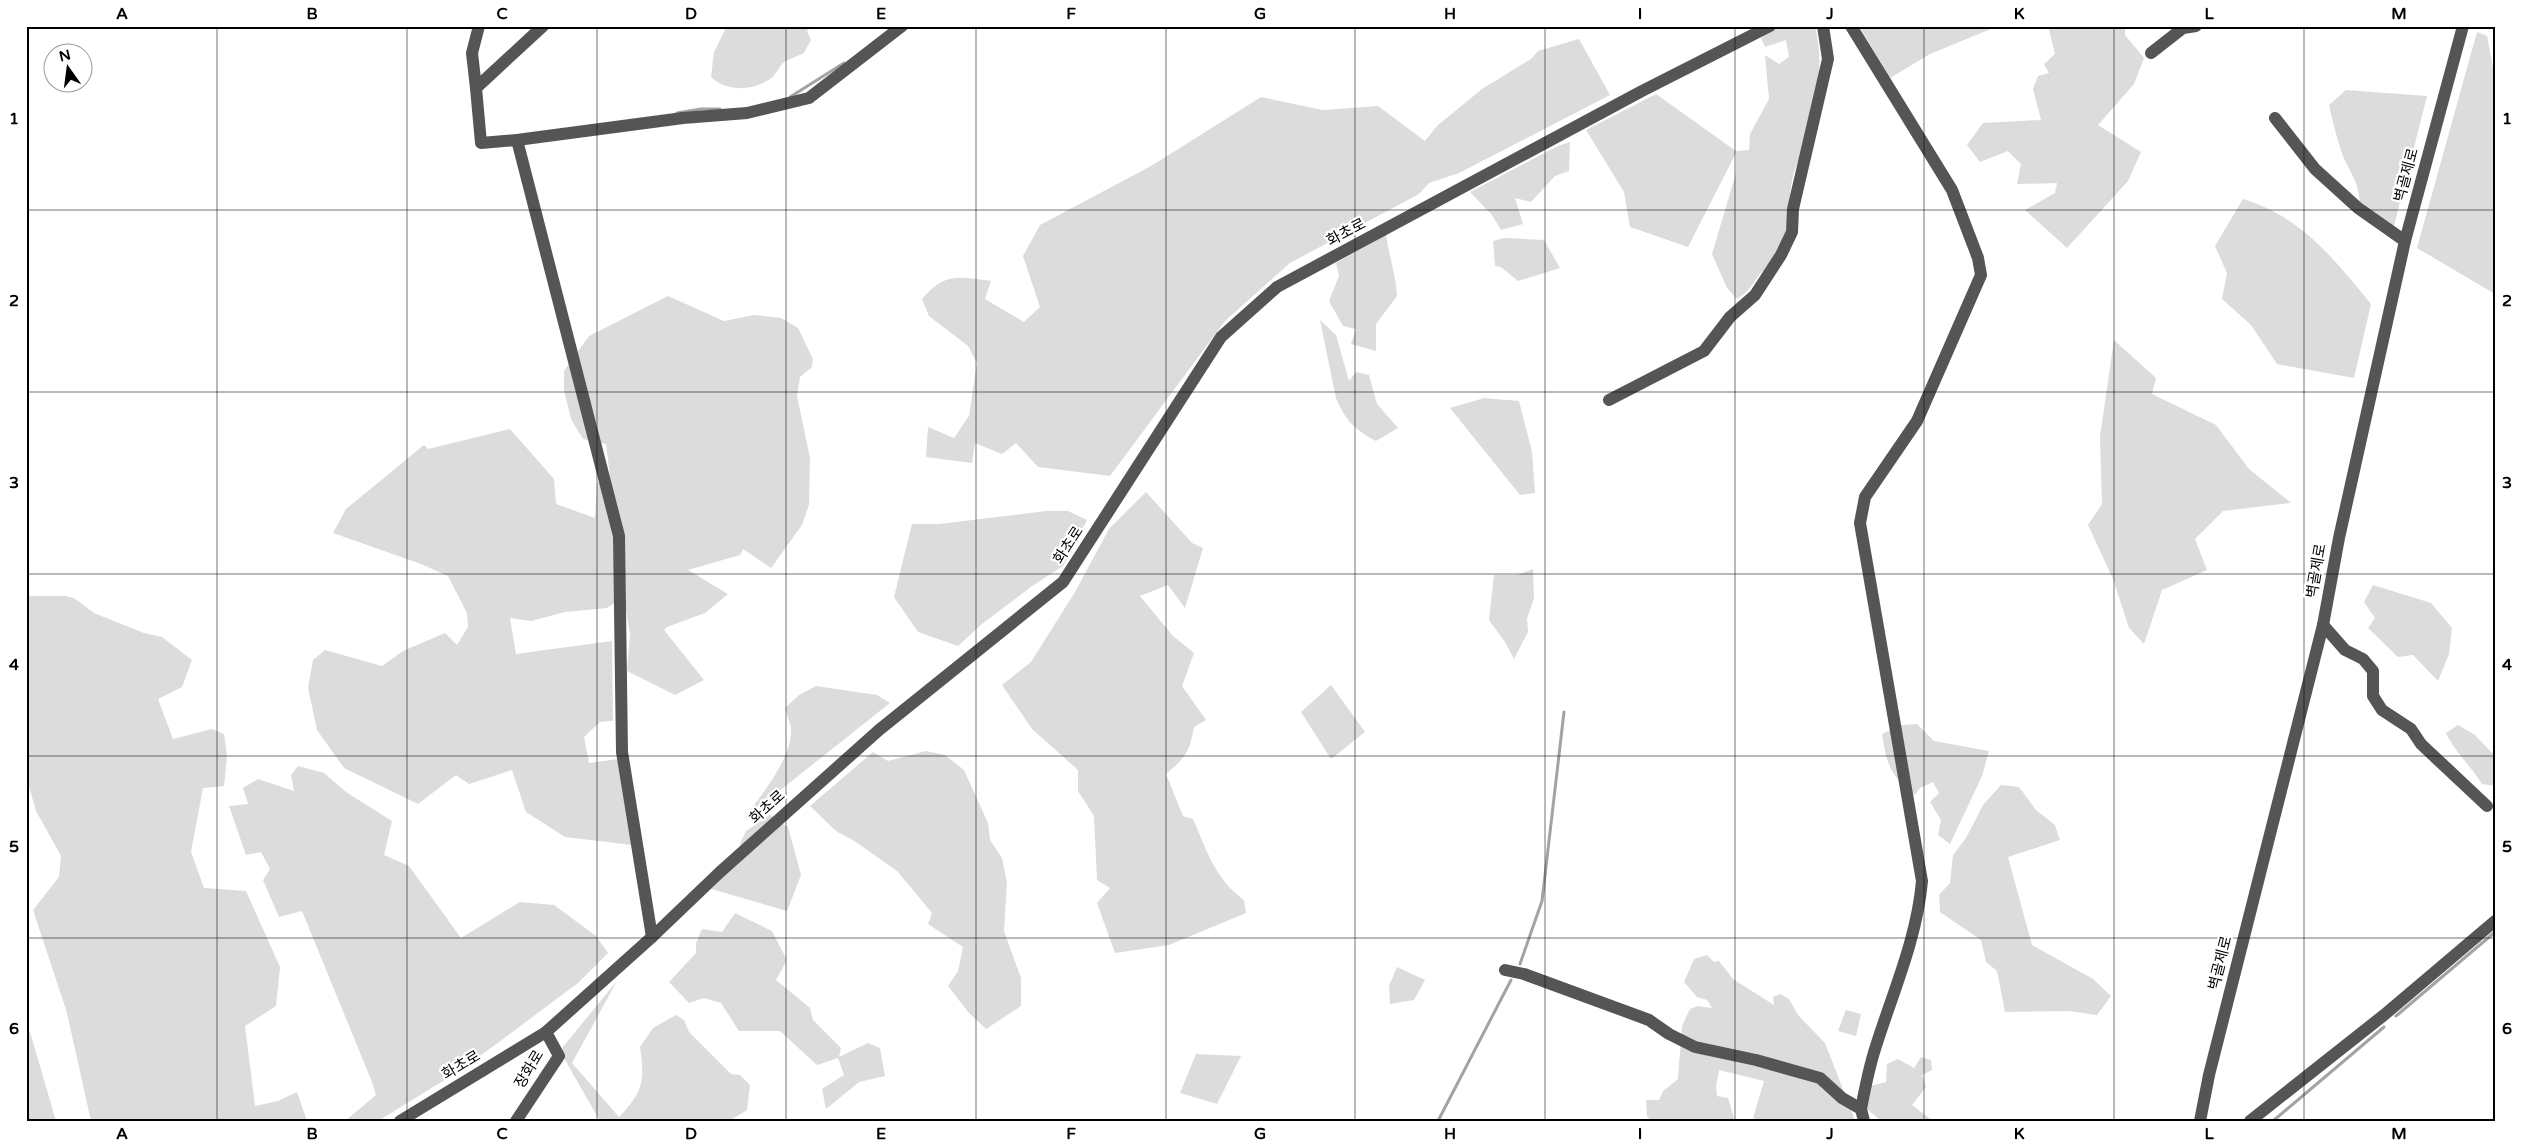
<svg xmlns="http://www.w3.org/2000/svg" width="2521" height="1147" font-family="'Varela Round','Noto Sans KR',sans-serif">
<rect width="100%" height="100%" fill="#fff"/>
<!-- green -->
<g fill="#dcdcdc">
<path d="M727,26H813L807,31L811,40L804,53C798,56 788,59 783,63C778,68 776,75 770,79C752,91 727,92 711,77L714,52Z"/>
<path d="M1781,26H1815C1827,75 1812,111 1800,158C1785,185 1793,216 1782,244C1779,251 1774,261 1769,267C1766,270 1762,271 1760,274C1750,287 1751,290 1737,299L1727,288L1712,254L1736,173V153L1688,247L1630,227L1624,192L1586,130L1656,94L1736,151L1749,150L1750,134L1769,99L1765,55L1779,64L1789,57L1786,40L1765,47L1761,38Z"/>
<path d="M1859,26H1998L1930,54L1890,78Z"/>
<path d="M2048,26H2125V35L2144,58L2134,84L2098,125L2141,152L2128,181L2067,248L2025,210L2055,193L2057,183L2017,184L2021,164L2008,151L1980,162L1967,145L1983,123L2041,120L2033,89L2038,76L2049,73L2044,64L2055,54Z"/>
<path d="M2477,32L2487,36L2495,79V294L2417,248Z"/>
<path d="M1579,39L1610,95L1459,173L1429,183L1419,194L1290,263L1225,321L1110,476L1038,467L1016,443L1002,454L975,443L972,463L926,457L928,427L954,438L969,416L977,363L968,346L929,316L922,299C946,272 957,277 991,281L985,299L1024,322L1040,307L1023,256L1040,225L1151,166L1261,97L1323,110L1378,106L1425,141L1437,126L1482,89L1531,59L1538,51Z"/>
<path d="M2346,90L2427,96L2394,226L2360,204C2358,179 2352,177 2343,156C2337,139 2333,123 2329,105Z"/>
<path d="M1570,142L1569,171L1555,176L1531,202L1515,198L1523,224L1501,230L1492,215L1470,192L1558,146Z"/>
<path d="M2243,199C2302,217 2333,258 2371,304L2354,378L2277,364L2251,325L2222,299L2227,273L2215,246Z"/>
<path d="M1386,235C1389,256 1396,275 1397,296L1376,324V351L1351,344L1356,329L1343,326L1329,301L1339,276L1336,263Z"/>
<path d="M1504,238L1544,240L1560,268L1518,281L1501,267L1495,266L1493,241Z"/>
<path d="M668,296L724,321L754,315L781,318L798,328L813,359L812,367L800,377L797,396L810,458L809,505L802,525L771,568L743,549L740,555L688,570L728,594L705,613L667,627L664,630L704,680L675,695L627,671L630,635L624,596L607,608L565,612L531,621L510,618L516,654L612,641L613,721L600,722L584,737L589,763L618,759L632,845L565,837L526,812L512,770L469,784L456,775L418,804L344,768L317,730L308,688L313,660L325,650L382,666L403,651L445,633L457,645L468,627L467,613L448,576L421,564L333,533L346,509L424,445L428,449L510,429L554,479L556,504L595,518L597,483L610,476L606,444L583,439L571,419L564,390V371L589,336Z"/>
<path d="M1320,320L1336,335L1349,381L1356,372L1369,375L1377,404L1398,428L1376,441C1355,430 1345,420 1336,398Z"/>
<path d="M2114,340L2156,378L2152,394L2216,425L2249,469L2291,503L2223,511L2195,539L2207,570L2162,590L2144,644L2129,628L2113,579L2088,525L2102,504L2100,436Z"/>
<path d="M1484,398L1519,401L1532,452L1535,493L1520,495L1450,408Z"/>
<path d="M1146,492L1192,543L1203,548L1185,608L1168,585L1140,596L1173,636L1194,653L1182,686L1206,720L1194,727C1189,753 1186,757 1166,774L1183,816L1193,819C1207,851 1215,879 1244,900L1246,913L1169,945L1115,953L1097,903L1110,888L1097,880L1094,816L1078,791V770L1032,729L1002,685L1031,662L1075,592L1109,529Z"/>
<path d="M1046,511H1068L1087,520L1063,566L1032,586L982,624L958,646L918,632L894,597L912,524H939Z"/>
<path d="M1533,569L1534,598L1527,619L1528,632L1514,659L1505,642L1489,620L1494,575H1517Z"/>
<path d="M2373,585L2431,603L2452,628L2449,654L2438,681L2413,655L2398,657L2368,628L2375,618L2364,602Z"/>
<path d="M26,596H66L74,598L94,613L144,633L162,637L192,660L182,687L158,699L173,739L212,729L224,734L227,756L224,786L203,788L191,852L204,888L246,891L280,967L276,1006L245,1026L255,1106L278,1101L297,1092L307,1121H91L67,1013L33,910L59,877L61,856L36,811L26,776Z"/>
<path d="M1331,685L1365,732L1331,759L1301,712Z"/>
<path d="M816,686L877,695L890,703L744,819C760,796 792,759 791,730C791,724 787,715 785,708L799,695Z"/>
<path d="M1917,724L1934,741L1989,751L1982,776L1950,844L1938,835L1941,820L1930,802L1939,793L1933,782L1920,788L1915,795C1890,776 1887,765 1882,734L1902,725Z"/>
<path d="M2458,725L2475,735L2495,756V786L2482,784C2471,766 2455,752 2446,733Z"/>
<path d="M926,751L945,755L964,770L988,823L990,840L1002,858L1007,883L1004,931L1021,978V1006L986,1029L969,1013L948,986L958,971L963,947L928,924L932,913L897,871L856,842L836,831L810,806L873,752L888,761Z"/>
<path d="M298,766L324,773L346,792L392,821L384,855L409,866L461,938L520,902L554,905L596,936L608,953L578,983L464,1068L378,1121H345L376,1095L372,1082L302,911L279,917L263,880L270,869L261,852L246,855L229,806L248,804L243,788L258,779L294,791L291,775Z"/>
<path d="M2001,785L2019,787L2036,810L2055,825L2060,840L2008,857L2032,945L2093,979L2111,996L2097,1015L2069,1011L2005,1012L1997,971L1986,962L1981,940L1940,912L1939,895L1950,883L1953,855L1966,838L1983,805Z"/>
<path d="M770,815L788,827L801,875L787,911L708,888L744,856L740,844L746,831Z"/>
<path d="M735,913L772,931L787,960L776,980L810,1008L813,1020L841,1048L839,1057L868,1043L880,1048L885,1076L859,1082L826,1109L822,1089L844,1075L838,1058L817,1065L780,1031H739L721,1003L704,998L689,1003L669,982L696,953V943L702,929L722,932Z"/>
<path d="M1707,955L1714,962L1719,961L1733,979L1774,1005L1773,997L1780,994L1789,999L1798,1015L1825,1043L1855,1120L1761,1121L1753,1118L1764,1081L1719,1070L1716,1087L1717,1096L1728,1098L1734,1118L1731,1121H1651L1647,1116L1646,1100H1659L1663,1091L1678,1079L1682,1026L1690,1009L1698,1006L1712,1008L1707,1000L1697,997L1684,982L1694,959Z"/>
<path d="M1397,967L1425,980L1414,1000L1390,1004L1389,986Z"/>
<path d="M617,981L572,1063L619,1117C643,1092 645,1081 640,1047L653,1028L676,1015L684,1020L689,1032L731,1074L740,1075L750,1085L747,1110L729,1121H600L565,1060L562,1048Z"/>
<path d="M1846,1010L1861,1014L1856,1036L1838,1031Z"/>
<path d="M26,1026L30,1032L56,1121H26Z"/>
<path d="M1196,1054L1241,1056L1217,1104L1180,1093Z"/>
<path d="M1921,1057L1931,1060L1932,1070L1922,1075L1926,1087L1912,1105L1933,1121H1881L1866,1108L1870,1086L1886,1082L1887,1064L1898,1059L1914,1068Z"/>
</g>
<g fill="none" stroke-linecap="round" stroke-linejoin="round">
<!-- stream -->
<g stroke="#a3a3a3" stroke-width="3">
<path d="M790,97L844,63"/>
<path d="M677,113L701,109H720"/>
<path d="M1520,964L1542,901L1564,712"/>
<path d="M2396,1016L2495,932"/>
<path d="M1438,1121L1511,980"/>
<path d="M2273,1121L2384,1027"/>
</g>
<!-- minor -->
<g stroke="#555" stroke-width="12">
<path d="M479,26L472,53L476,88L543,26"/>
<path d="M1851,26L1952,190L1978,258L1981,275L1917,421L1865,497L1860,523L1922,881C1917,938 1893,992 1876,1046C1869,1067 1865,1088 1861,1109"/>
<path d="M2151,53L2183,28L2196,26"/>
<path d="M476,88L481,143L517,140L619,536L622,752L652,937"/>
<path d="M2275,118L2315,169L2358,208L2405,241"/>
<path d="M517,140L683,118L747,113L809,98L902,26"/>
<path d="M1609,400L1704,351L1730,317L1755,295L1781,255L1792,232L1793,209L1828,59L1823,26"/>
<path d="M2323,625L2345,650L2363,659L2373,671V696L2382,710L2411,729L2421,744L2487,806"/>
<path d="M1505,970L1524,974L1649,1020L1669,1034L1695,1047L1756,1060L1820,1078L1842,1098L1861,1109L1864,1121"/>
<path d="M400,1121L546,1032L652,937L720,872L879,730L1063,582L1221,337L1277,287L1642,91L1770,26"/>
<path d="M516,1121L559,1056L546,1032"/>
<path d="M2200,1121L2209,1075L2323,625L2339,538L2405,241L2463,26"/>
<path d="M2250,1121L2384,1015L2495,921"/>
</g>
</g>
<!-- grid -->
<path fill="none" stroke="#000" stroke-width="1" stroke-opacity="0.55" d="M217,26V1121M407,26V1121M597,26V1121M786,26V1121M976,26V1121M1166,26V1121M1355,26V1121M1545,26V1121M1735,26V1121M1924,26V1121M2114,26V1121M2304,26V1121M26,210H2495M26,392H2495M26,574H2495M26,756H2495M26,938H2495"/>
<g text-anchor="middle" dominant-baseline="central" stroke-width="4.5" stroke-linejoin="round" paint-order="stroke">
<!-- street labels -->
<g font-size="15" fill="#000" stroke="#fff">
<text transform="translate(2406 175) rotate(-75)">벽골제로</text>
<text transform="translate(1346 232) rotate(-28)">화초로</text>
<text transform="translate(1068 545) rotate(-57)">화초로</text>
<text transform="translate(2316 571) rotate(-80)">벽골제로</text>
<text transform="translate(767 807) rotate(-42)">화초로</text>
<text transform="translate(2220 963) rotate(-76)">벽골제로</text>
<text transform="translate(461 1065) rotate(-31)">화초로</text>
<text transform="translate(529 1069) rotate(-59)">장화로</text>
</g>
</g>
<!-- border -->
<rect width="2521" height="1147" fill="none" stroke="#ffffff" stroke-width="55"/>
<!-- north arrow -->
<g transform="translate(68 68) rotate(346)"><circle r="24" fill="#ffffff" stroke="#999999"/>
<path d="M0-4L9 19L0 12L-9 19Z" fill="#000000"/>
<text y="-8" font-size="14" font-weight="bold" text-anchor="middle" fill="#000000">N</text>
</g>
<rect x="28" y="28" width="2466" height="1092" fill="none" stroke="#000" stroke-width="2"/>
<g font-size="16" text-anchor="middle" font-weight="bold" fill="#000">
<text x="122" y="19">A</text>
<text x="312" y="19">B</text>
<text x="502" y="19">C</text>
<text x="691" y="19">D</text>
<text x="881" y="19">E</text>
<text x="1071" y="19">F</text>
<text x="1260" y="19">G</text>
<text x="1450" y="19">H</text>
<text x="1640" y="19">I</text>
<text x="1830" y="19">J</text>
<text x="2019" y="19">K</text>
<text x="2209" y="19">L</text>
<text x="2399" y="19">M</text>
<text x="14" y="124">1</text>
<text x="2507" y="124">1</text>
<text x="14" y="306">2</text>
<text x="2507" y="306">2</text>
<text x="14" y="488">3</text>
<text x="2507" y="488">3</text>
<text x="14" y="670">4</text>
<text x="2507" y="670">4</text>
<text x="14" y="852">5</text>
<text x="2507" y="852">5</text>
<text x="14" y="1034">6</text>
<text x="2507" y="1034">6</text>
<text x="122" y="1139">A</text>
<text x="312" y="1139">B</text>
<text x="502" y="1139">C</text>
<text x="691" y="1139">D</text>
<text x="881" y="1139">E</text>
<text x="1071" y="1139">F</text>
<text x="1260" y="1139">G</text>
<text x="1450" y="1139">H</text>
<text x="1640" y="1139">I</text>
<text x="1830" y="1139">J</text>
<text x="2019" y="1139">K</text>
<text x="2209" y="1139">L</text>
<text x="2399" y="1139">M</text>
</g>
</svg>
